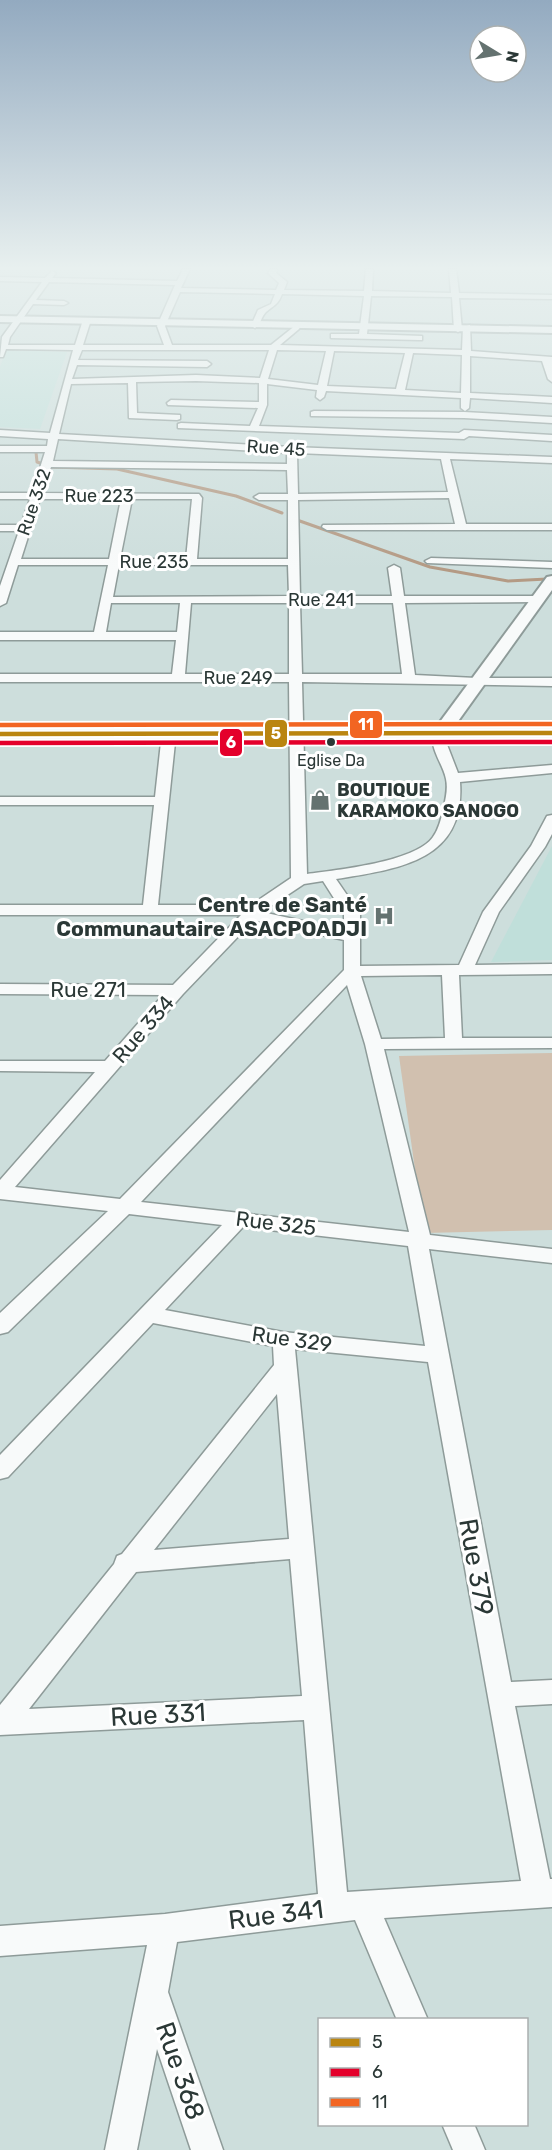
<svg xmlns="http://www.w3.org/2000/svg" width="552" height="2150" font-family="Rubik,sans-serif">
<rect width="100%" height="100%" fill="#cddedc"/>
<!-- built -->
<g fill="#c0dfda">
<path d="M6,350L67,352L40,429L0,427V367Z"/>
<path d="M552,846V960L491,962Z"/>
</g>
<!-- green -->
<path fill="#d1c0af" d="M552,1053V1230L424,1233L399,1056Z"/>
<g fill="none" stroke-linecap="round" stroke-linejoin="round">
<!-- stream -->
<g stroke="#b49a84" stroke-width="3">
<path d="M31,451L36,452L37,462L40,463"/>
<path d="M50,467L117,469L236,496L282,513"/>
<path d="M297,520L430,567L508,581L547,579"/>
</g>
<!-- minor casing -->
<g stroke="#8e9b99" stroke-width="3">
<g id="minor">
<path d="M183,269H190L181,288L276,290L279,283L268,273L271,269H277L276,273L287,282L284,290L364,291L366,269H373L372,291L451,293L449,269H456L459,293L552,295V299L459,298L462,330L458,332L454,330L452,297L371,296L367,334L422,336V340H419L331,338V334H359L364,296L282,294C278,305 274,305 266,312C261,317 261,324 255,328L251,326L258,310L271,304L275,294L180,292L165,326L172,345H271L296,325L300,327L299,329L280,345L462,350L463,327L470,325L471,351L552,357V382L548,379L542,361L470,356V393L552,397V403L470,398L469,408L465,411L461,408V398L326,391L324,397L320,400L316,397L317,390L267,384V405L259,426L459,433L464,430L552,435V441L469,436L464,439L178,428V424L181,423L250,426L258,408L168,405L167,403L171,400L259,402V383L196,381L136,382L137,413L180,415V419L177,420L129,418L128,383L71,384L59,434L292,447L552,457V463L450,459L466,524H552V530H327L322,527L323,525L455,524L449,498L298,500L300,596H392L388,568L394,565L400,568L404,596H536L542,599L536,602L405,603L415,675L476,678H552V686L302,682L307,874C336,870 416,862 433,837C439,829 442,816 444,806C446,797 448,788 446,779C443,763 427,746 435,731L440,730L447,734L446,742L458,773L552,765V773L460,782C466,861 398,869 336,879L360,914V966L459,965L483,912L531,846L547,816L552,815V834L545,847L499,912L475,965L552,964V974L459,975L462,1038H552V1048L384,1049L430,1235L552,1249V1263L429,1249L511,1682L552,1680V1704L515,1706L550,1879H552V1907L384,1918L428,2020H397L355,1920L177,1942L168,1992L223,2150H191L157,2049L137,2150H105L147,1945L0,1956V1926L165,1914L318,1894L304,1720L0,1735V1705L114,1564L117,1556L122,1554L274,1365L273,1346L153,1323L8,1477L0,1479V1455L222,1225L129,1214L8,1332L0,1334V1313L108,1211L0,1199V1180L95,1072L0,1071V1061H105L163,995L0,994V984L173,985L241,915H0V905H143L154,805H0V797H155L162,733L169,729L174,730L176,733L158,905H251L291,878L289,682H0V674H172L176,640H0V632H94L108,565H18L6,603L0,606V586L19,531H0V525H21L30,499H0V493H32L45,452H0V446H47L48,439L0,436V430L50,433L73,350L6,349L3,357H0L2,337L42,282L0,281V277L45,278L52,271L56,273L52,278L177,281ZM49,282L175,285L157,326L164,345H83L90,323L86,321L82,323L75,345H8L10,337L33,304L64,305L68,303L64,301L36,300ZM82,350H269L260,378L196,375L72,379L77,365L207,367L211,364L207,361L78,360ZM277,350L326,351L318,385L268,379ZM334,351L405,353L396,389L327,386ZM413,353L462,355L461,393L405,390ZM58,439L287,453V464L53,461ZM297,453L441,459L448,492L298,494ZM51,467L287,470L288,494H259L254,497L259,500H288V559H197L202,498L199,494L42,493ZM40,499H121L109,559H21ZM132,499H192L186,559H120ZM119,565H288L289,596L113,597ZM111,603H180L177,632H106ZM191,603H289V674H185ZM300,603H393L402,674H302ZM323,881L344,914V930L262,912L304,884ZM254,920L344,940V970L120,1199L15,1187L183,994ZM442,975L445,1038L381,1039L361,976ZM347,985L365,1044L409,1232L141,1202ZM243,1227L408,1246L425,1346L283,1332L165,1310ZM295,1349L428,1362L521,1881L347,1892ZM277,1394L289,1539L154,1550ZM290,1559L302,1696L29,1709L136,1572Z"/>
<path d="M314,411L464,412L552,417V423L464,418L311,416V412Z"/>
<path d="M431,558L552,562V568L427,563L425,561Z"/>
<path d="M442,2124H474L485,2150H453Z"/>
</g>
</g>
<!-- tertiary casing -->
<g stroke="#8e9b99" stroke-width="4">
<g id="tertiary">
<path d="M0,316L552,327V333L0,322Z"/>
<path d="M552,576V590L446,738H434L432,734L434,730L547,577Z"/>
</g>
</g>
<!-- secondary casing -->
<g stroke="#8e9b99" stroke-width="3">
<path id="secondary" d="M552,727V739L0,740V728Z"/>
</g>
<!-- minor -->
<use href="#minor" fill="#f8fafa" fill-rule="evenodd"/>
<!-- tertiary -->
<use href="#tertiary" fill="#f8fafa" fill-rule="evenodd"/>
<!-- secondary -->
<use href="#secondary" fill="#f8fafa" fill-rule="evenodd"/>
<!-- bus-1 casing -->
<g stroke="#fff" stroke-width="8">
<path id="bus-1" d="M0,734L552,733"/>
</g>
<!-- bus-2 casing -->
<g stroke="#fff" stroke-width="8">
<path id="bus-2" d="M0,743L552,742"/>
</g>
<!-- bus-3 casing -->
<g stroke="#fff" stroke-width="8">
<path id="bus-3" d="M0,725L552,724"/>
</g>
<!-- bus-1 -->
<use href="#bus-1" stroke="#ba8510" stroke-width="4.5"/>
<!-- bus-2 -->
<use href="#bus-2" stroke="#e4002b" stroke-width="4.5"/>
<!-- bus-3 -->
<use href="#bus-3" stroke="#f26522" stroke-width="4.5"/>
</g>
<!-- sky -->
<linearGradient id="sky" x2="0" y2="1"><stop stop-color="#93aac0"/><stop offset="0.47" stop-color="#e8f0ef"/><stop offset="1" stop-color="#e8f0ef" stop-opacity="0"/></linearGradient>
<rect width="552" height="570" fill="url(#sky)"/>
<!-- icons -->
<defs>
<g id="shop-bare" transform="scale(1.62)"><path d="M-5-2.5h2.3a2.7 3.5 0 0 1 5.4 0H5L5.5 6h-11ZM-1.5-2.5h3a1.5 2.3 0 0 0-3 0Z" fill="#647270" stroke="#fff" stroke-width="2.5" paint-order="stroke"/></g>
<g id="hospital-bare" transform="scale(1.62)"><path d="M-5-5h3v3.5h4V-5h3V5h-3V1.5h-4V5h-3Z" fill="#647270" stroke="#fff" stroke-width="2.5" paint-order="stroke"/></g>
</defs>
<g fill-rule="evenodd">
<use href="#shop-bare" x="320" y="800"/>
<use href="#hospital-bare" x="384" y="916"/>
</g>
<!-- markers -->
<circle fill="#2b3836" stroke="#fff" stroke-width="2" cx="331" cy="742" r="5"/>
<g text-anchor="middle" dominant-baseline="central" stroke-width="6" stroke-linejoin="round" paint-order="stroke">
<!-- far-bus labels -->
<g font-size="16" fill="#2b3836" stroke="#fff">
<text x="331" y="760">Eglise Da</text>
</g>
<!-- far-street labels -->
<g font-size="18" fill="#2b3836" stroke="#fff">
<text transform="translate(276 448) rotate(4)">Rue 45</text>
<text x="99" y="496">Rue 223</text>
<text transform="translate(34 502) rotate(-71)">Rue 332</text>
<text x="154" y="562">Rue 235</text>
<text x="321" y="600">Rue 241</text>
<text x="238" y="678">Rue 249</text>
</g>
<!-- far-poi labels -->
<g font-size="18" font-weight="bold" fill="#2b3836" stroke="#fff" text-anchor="start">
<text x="337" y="790">BOUTIQUE<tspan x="337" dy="21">KARAMOKO SANOGO</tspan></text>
</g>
<!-- poi labels -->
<g font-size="21" font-weight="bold" fill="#2b3836" stroke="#fff" text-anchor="end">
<text x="367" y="904">Centre de Santé<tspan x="367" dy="24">Communautaire ASACPOADJI</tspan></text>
</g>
<!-- street labels -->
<g font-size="21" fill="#2b3836" stroke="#fff">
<text x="88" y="989">Rue 271</text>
<text transform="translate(143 1029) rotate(-49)">Rue 334</text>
<text transform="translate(276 1223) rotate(7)">Rue 325</text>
<text transform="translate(292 1339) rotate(8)">Rue 329</text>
</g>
<!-- near-street labels -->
<g font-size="26" fill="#2b3836" stroke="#fff">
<text transform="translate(476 1567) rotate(80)">Rue 379</text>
<text transform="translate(158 1715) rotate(-3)">Rue 331</text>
<text transform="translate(276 1915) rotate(-7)">Rue 341</text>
<text transform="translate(180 2071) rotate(71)">Rue 368</text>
</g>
</g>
<g stroke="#fff" stroke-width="2">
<rect x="349" y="710" width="34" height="29" rx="6" fill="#f26522"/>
<rect x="264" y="719" width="24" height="29" rx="6" fill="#ba8510"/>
<rect x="219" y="728" width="24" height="29" rx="6" fill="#e4002b"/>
</g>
<g font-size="16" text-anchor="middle" font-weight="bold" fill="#fff">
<text x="366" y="730">11</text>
<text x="276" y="739">5</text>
<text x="231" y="748">6</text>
</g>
<!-- legend -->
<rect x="318" y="2018" width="210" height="108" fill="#ffffff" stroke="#aaafaf" stroke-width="1.5"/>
<rect x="330" y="2038" width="30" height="9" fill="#ba8510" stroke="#aaafaf" stroke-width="1.5"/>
<text x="372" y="2048" font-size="18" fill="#2b3836">5</text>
<rect x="330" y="2068" width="30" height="9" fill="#e4002b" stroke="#aaafaf" stroke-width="1.5"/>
<text x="372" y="2078" font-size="18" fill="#2b3836">6</text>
<rect x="330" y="2098" width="30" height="9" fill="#f26522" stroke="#aaafaf" stroke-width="1.5"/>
<text x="372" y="2108" font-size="18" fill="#2b3836">11</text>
<!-- north arrow -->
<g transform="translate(498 54) rotate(101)"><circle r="28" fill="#ffffff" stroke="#aaafaf" stroke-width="1.5"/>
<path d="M0-4.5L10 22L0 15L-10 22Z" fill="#647270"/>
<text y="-9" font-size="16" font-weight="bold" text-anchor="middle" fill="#2b3836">N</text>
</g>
</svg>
